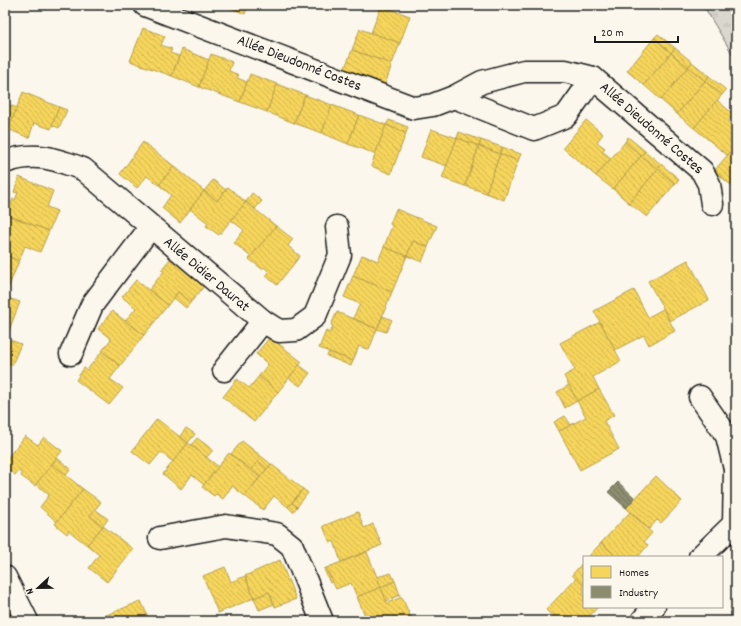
<svg xmlns="http://www.w3.org/2000/svg" width="741" height="626" font-family="Dekko,sans-serif">
<defs>
<pattern id="park-tufts" width="24" height="20" patternUnits="userSpaceOnUse"><rect width="24" height="20" fill="#dad7ce"/><path d="M3 7l-1-3M5 7V3M7 7l1-3M15 17l-1-3M17 17v-4M19 17l1-3" fill="none" stroke="#bab8b0"/></pattern>
<pattern id="homes-back-hatch" width="6" height="6" patternUnits="userSpaceOnUse"><rect width="6" height="6" fill="#f6d55c"/><path d="M-1 5l2 2M0 0l6 6M5-1l2 2" fill="none" stroke="#d2b64f"/></pattern>
<pattern id="industry-back-hatch" width="6" height="6" patternUnits="userSpaceOnUse"><rect width="6" height="6" fill="#8c8c6e"/><path d="M-1 5l2 2M0 0l6 6M5-1l2 2" fill="none" stroke="#72725a"/></pattern>
</defs>
<rect width="100%" height="100%" fill="#fbf7ec"/>
<filter id="ink" filterUnits="userSpaceOnUse"><feTurbulence type="fractalNoise" baseFrequency=".025" numOctaves="2"/><feDisplacementMap in="SourceGraphic" scale="8" xChannelSelector="R" yChannelSelector="G"/><feConvolveMatrix kernelMatrix="1 2 1 2 8 2 1 2 1" color-interpolation-filters="sRGB"/></filter>
<g filter="url(#ink)">
<!-- park -->
<path fill="url(#park-tufts)" stroke="#7b7a75" d="M703,5H736V60Z"/>
<!-- homes -->
<g fill="url(#homes-back-hatch)" stroke="#b59e49">
<path d="M224,5H248L245,14Z"/>
<path d="M381,6L410,16L400,43L371,33Z"/>
<path d="M143,28L165,36L161,45L172,49L170,53L179,56L172,76L130,61Z"/>
<path d="M360,29L400,43L392,64L352,50Z"/>
<path d="M658,34L675,48L671,53L654,38Z"/>
<path d="M654,38L671,53L644,85L627,71Z"/>
<path d="M675,48L692,62L688,67L671,53Z"/>
<path d="M182,49L209,60L199,87L172,76Z"/>
<path d="M352,50L392,64L385,85L344,70Z"/>
<path d="M671,53L688,67L661,100L644,85Z"/>
<path d="M211,54L232,62L229,71L239,75L237,78L247,82L240,102L199,87Z"/>
<path d="M692,62L709,76L705,81L688,67Z"/>
<path d="M688,67L705,81L677,114L661,100Z"/>
<path d="M250,74L277,84L267,112L240,102Z"/>
<path d="M709,76L726,90L722,95L705,81Z"/>
<path d="M705,81L722,95L694,128L677,114Z"/>
<path d="M277,84L305,95L294,123L267,112Z"/>
<path d="M23,92L59,107L51,129L34,123L29,138L8,129Z"/>
<path d="M305,95L332,105L322,133L294,123Z"/>
<path d="M717,100L734,115L728,122L736,129L733,132L736,134V145L727,155L694,128Z"/>
<path d="M5,103L17,108L8,129L5,128Z"/>
<path d="M332,105L359,115L348,144L322,133Z"/>
<path d="M59,107L67,110L59,128L52,125Z"/>
<path d="M359,115L386,125L376,154L348,144Z"/>
<path d="M389,120L408,127L406,133L386,125Z"/>
<path d="M586,120L603,134L597,142L605,148L602,151L611,158L596,176L563,148Z"/>
<path d="M386,125L406,133L391,174L371,166Z"/>
<path d="M431,129L457,138L447,166L421,157Z"/>
<path d="M459,132L481,140L479,146L457,138Z"/>
<path d="M628,137L645,151L641,156L625,142Z"/>
<path d="M457,138L479,146L465,186L442,178Z"/>
<path d="M481,140L502,147L500,154L479,146Z"/>
<path d="M143,142L174,166L159,185L147,176L137,188L120,174Z"/>
<path d="M625,142L641,156L613,189L596,176Z"/>
<path d="M736,145V179L731,185L714,171Z"/>
<path d="M479,146L500,154L486,193L465,186Z"/>
<path d="M502,147L521,154L518,161L500,154Z"/>
<path d="M645,151L662,165L658,169L641,156Z"/>
<path d="M500,154L518,161L504,200L486,193Z"/>
<path d="M641,156L658,169L629,203L613,189Z"/>
<path d="M662,165L679,179L675,184L658,169Z"/>
<path d="M174,166L204,191L180,223L162,208L171,195L159,185Z"/>
<path d="M658,169L675,184L647,217L629,203Z"/>
<path d="M19,177L53,191L47,207L57,211L49,231L7,215L13,199L15,200L18,193L14,192Z"/>
<path d="M213,180L226,190L217,201L204,191Z"/>
<path d="M228,187L246,202L219,235L206,226L208,223L190,209L204,191L217,201Z"/>
<path d="M252,193L262,201L255,209L246,202Z"/>
<path d="M246,202L276,226L251,257L234,243L244,230L231,220Z"/>
<path d="M396,209L437,226L428,247L413,241L407,256L384,247L392,226L390,224Z"/>
<path d="M7,215L49,231L40,252L25,246L19,261L5,255V221Z"/>
<path d="M276,226L293,239L288,246L300,256L277,285L266,276L269,272L264,267L262,269L249,259Z"/>
<path d="M413,241L428,247L422,262L407,256Z"/>
<path d="M384,247L407,256L392,292L353,276L362,255L378,261Z"/>
<path d="M5,255L19,261L5,296Z"/>
<path d="M171,258L205,285L191,302L178,292L168,305L149,290L164,271L161,270Z"/>
<path d="M688,260L709,300L670,321L648,281Z"/>
<path d="M353,276L392,292L377,329L353,318L360,304L344,297Z"/>
<path d="M136,280L168,305L144,335L125,321L136,308L122,297Z"/>
<path d="M634,290L648,317L663,309L675,331L649,345L644,335L615,350L594,311Z"/>
<path d="M178,292L191,302L186,308L174,298Z"/>
<path d="M5,297L20,302L6,338H5Z"/>
<path d="M112,311L144,335L120,366L102,351L111,339L98,329Z"/>
<path d="M337,312L377,329L369,350L359,346L353,361L319,348L326,331L330,333L333,326L331,325Z"/>
<path d="M383,316L392,320L386,332L377,329Z"/>
<path d="M600,322L621,361L593,377L599,389L577,401L564,376L575,370L560,343Z"/>
<path d="M270,337L302,362L278,392L259,376L268,364L256,354Z"/>
<path d="M5,338L21,344L12,365L5,362Z"/>
<path d="M102,351L120,366L110,379L123,388L109,405L76,380L84,368L87,370Z"/>
<path d="M329,352L353,361L351,366L327,356Z"/>
<path d="M299,365L310,373L300,386L289,378Z"/>
<path d="M259,376L278,392L254,422L223,397L237,379L249,388Z"/>
<path d="M569,385L577,401L565,408L557,392Z"/>
<path d="M599,389L614,415L604,421L619,449L580,470L559,431L586,417L577,401Z"/>
<path d="M565,416L571,425L559,431L554,422Z"/>
<path d="M157,419L188,443L173,462L161,452L150,465L132,451Z"/>
<path d="M186,428L195,434L188,443L180,436Z"/>
<path d="M25,436L38,445L44,437L62,451L35,486L21,476L22,474L18,471L15,475L5,467V461Z"/>
<path d="M197,438L213,450L206,458L191,445Z"/>
<path d="M242,441L271,464L267,469L258,461L251,470L231,454Z"/>
<path d="M188,443L219,467L204,485L192,475L181,489L163,474Z"/>
<path d="M229,453L260,477L245,496L232,486L223,499L216,494L214,496L202,487Z"/>
<path d="M57,458L71,469L66,475L52,464Z"/>
<path d="M258,461L267,469L260,477L251,470Z"/>
<path d="M52,464L83,489L57,522L40,507L49,495L36,484Z"/>
<path d="M271,464L303,489L288,507L274,496L263,510L245,496Z"/>
<path d="M656,476L682,501L661,523L657,520L649,529L626,508Z"/>
<path d="M83,489L101,502L90,516L103,526L87,545L69,531L67,534L55,524Z"/>
<path d="M303,489L308,493L297,507L292,503Z"/>
<path d="M292,503L297,507L293,512L288,507Z"/>
<path d="M95,509L108,519L103,526L90,516Z"/>
<path d="M358,512L364,528L373,524L382,545L341,562L334,541L330,543L323,526Z"/>
<path d="M630,512L652,533L644,542L648,545L638,557H617L601,543Z"/>
<path d="M103,526L133,549L107,582L89,568L99,555L87,545Z"/>
<path d="M601,543L617,557H588Z"/>
<path d="M367,552L381,587L357,597L351,583L336,589L326,568Z"/>
<path d="M280,560L296,599L275,607L269,592L254,598L245,576Z"/>
<path d="M584,561V586L572,575Z"/>
<path d="M225,567L231,582L245,576L254,598L218,613L203,576Z"/>
<path d="M326,568L332,582L330,583L324,569Z"/>
<path d="M391,573L395,581L381,587L377,577Z"/>
<path d="M576,578L584,586V607H598L585,621H558L546,610Z"/>
<path d="M395,581L400,595L386,601L381,587Z"/>
<path d="M381,587L387,603L402,597L411,618L402,621H365L364,619L366,618L357,597Z"/>
<path d="M269,592L274,604L259,610L254,598Z"/>
<path d="M141,601L150,621H106L104,616Z"/>
</g>
<!-- industry -->
<path fill="url(#industry-back-hatch)" stroke="#6a6a55" d="M618,482L635,498L626,508L608,492Z"/>
<g fill="none" stroke-linecap="round" stroke-linejoin="round">
<!-- street casing -->
<g stroke="#1c1c1c" stroke-width="25">
<g id="street">
<path d="M145,5L414,108L433,105L454,97L482,82L524,71H565L593,78L702,171L709,184L712,204"/>
<path d="M454,97L534,129L566,116L593,78"/>
<path d="M5,162C35,151 55,159 83,169L263,321L279,331L296,330L315,316L340,255L337,227"/>
<path d="M71,354L92,305L150,228"/>
<path d="M224,370L263,321"/>
<path d="M700,397L727,436L735,469L734,524L700,557"/>
<path d="M160,538L226,526L277,534L292,546L322,621"/>
<path d="M5,577L27,621"/>
<path d="M642,621L654,607"/>
</g>
</g>
<!-- street -->
<use href="#street" stroke="#fbf7ec" stroke-width="22"/>
</g>
</g>
<g text-anchor="middle" dominant-baseline="central" stroke-width="4" stroke-linejoin="round" paint-order="stroke">
<!-- street labels -->
<g font-size="15" fill="#1c1c1c" stroke="#fbf7ec">
<text transform="translate(299 64) rotate(21)">Allée Dieudonné Costes</text>
<text transform="translate(651 129) rotate(41)">Allée Dieudonné Costes</text>
<text transform="translate(206 275) rotate(40)">Allée Didier Daurat</text>
</g>
</g>
<!-- margin -->
<rect width="741" height="626" fill="none" stroke="#fbf7ec" stroke-width="20"/>
<rect x="10" y="10" width="721" height="606" fill="none" stroke="#1c1c1c" stroke-width="1.5" filter="url(#ink)"/>
<!-- legend -->
<rect x="583" y="556" width="140" height="52" fill="#fbf7ec" stroke="#a29f99"/>
<rect x="591" y="566" width="20" height="12" fill="#f6d55c" stroke="#a29f99"/>
<text x="619" y="576" font-size="12" fill="#1c1c1c">Homes</text>
<rect x="591" y="586" width="20" height="12" fill="#8c8c6e" stroke="#a29f99"/>
<text x="619" y="596" font-size="12" fill="#1c1c1c">Industry</text>
<!-- north arrow -->
<g transform="translate(38 588) rotate(248)" stroke="#fbf7ec" stroke-width="3" paint-order="stroke">
<path d="M0-3L7 15L0 10L-7 15Z" fill="#1c1c1c"/>
<text y="-6" font-size="11" font-weight="bold" text-anchor="middle" fill="#1c1c1c">N</text>
</g>
<!-- scale -->
<path d="M595 36v6h83v-6" fill="none" stroke="#1c1c1c" stroke-width="2"/>
<text x="601" y="36" font-size="12" fill="#1c1c1c" stroke="#fbf7ec" stroke-width="3" paint-order="stroke">20 m</text>
</svg>
